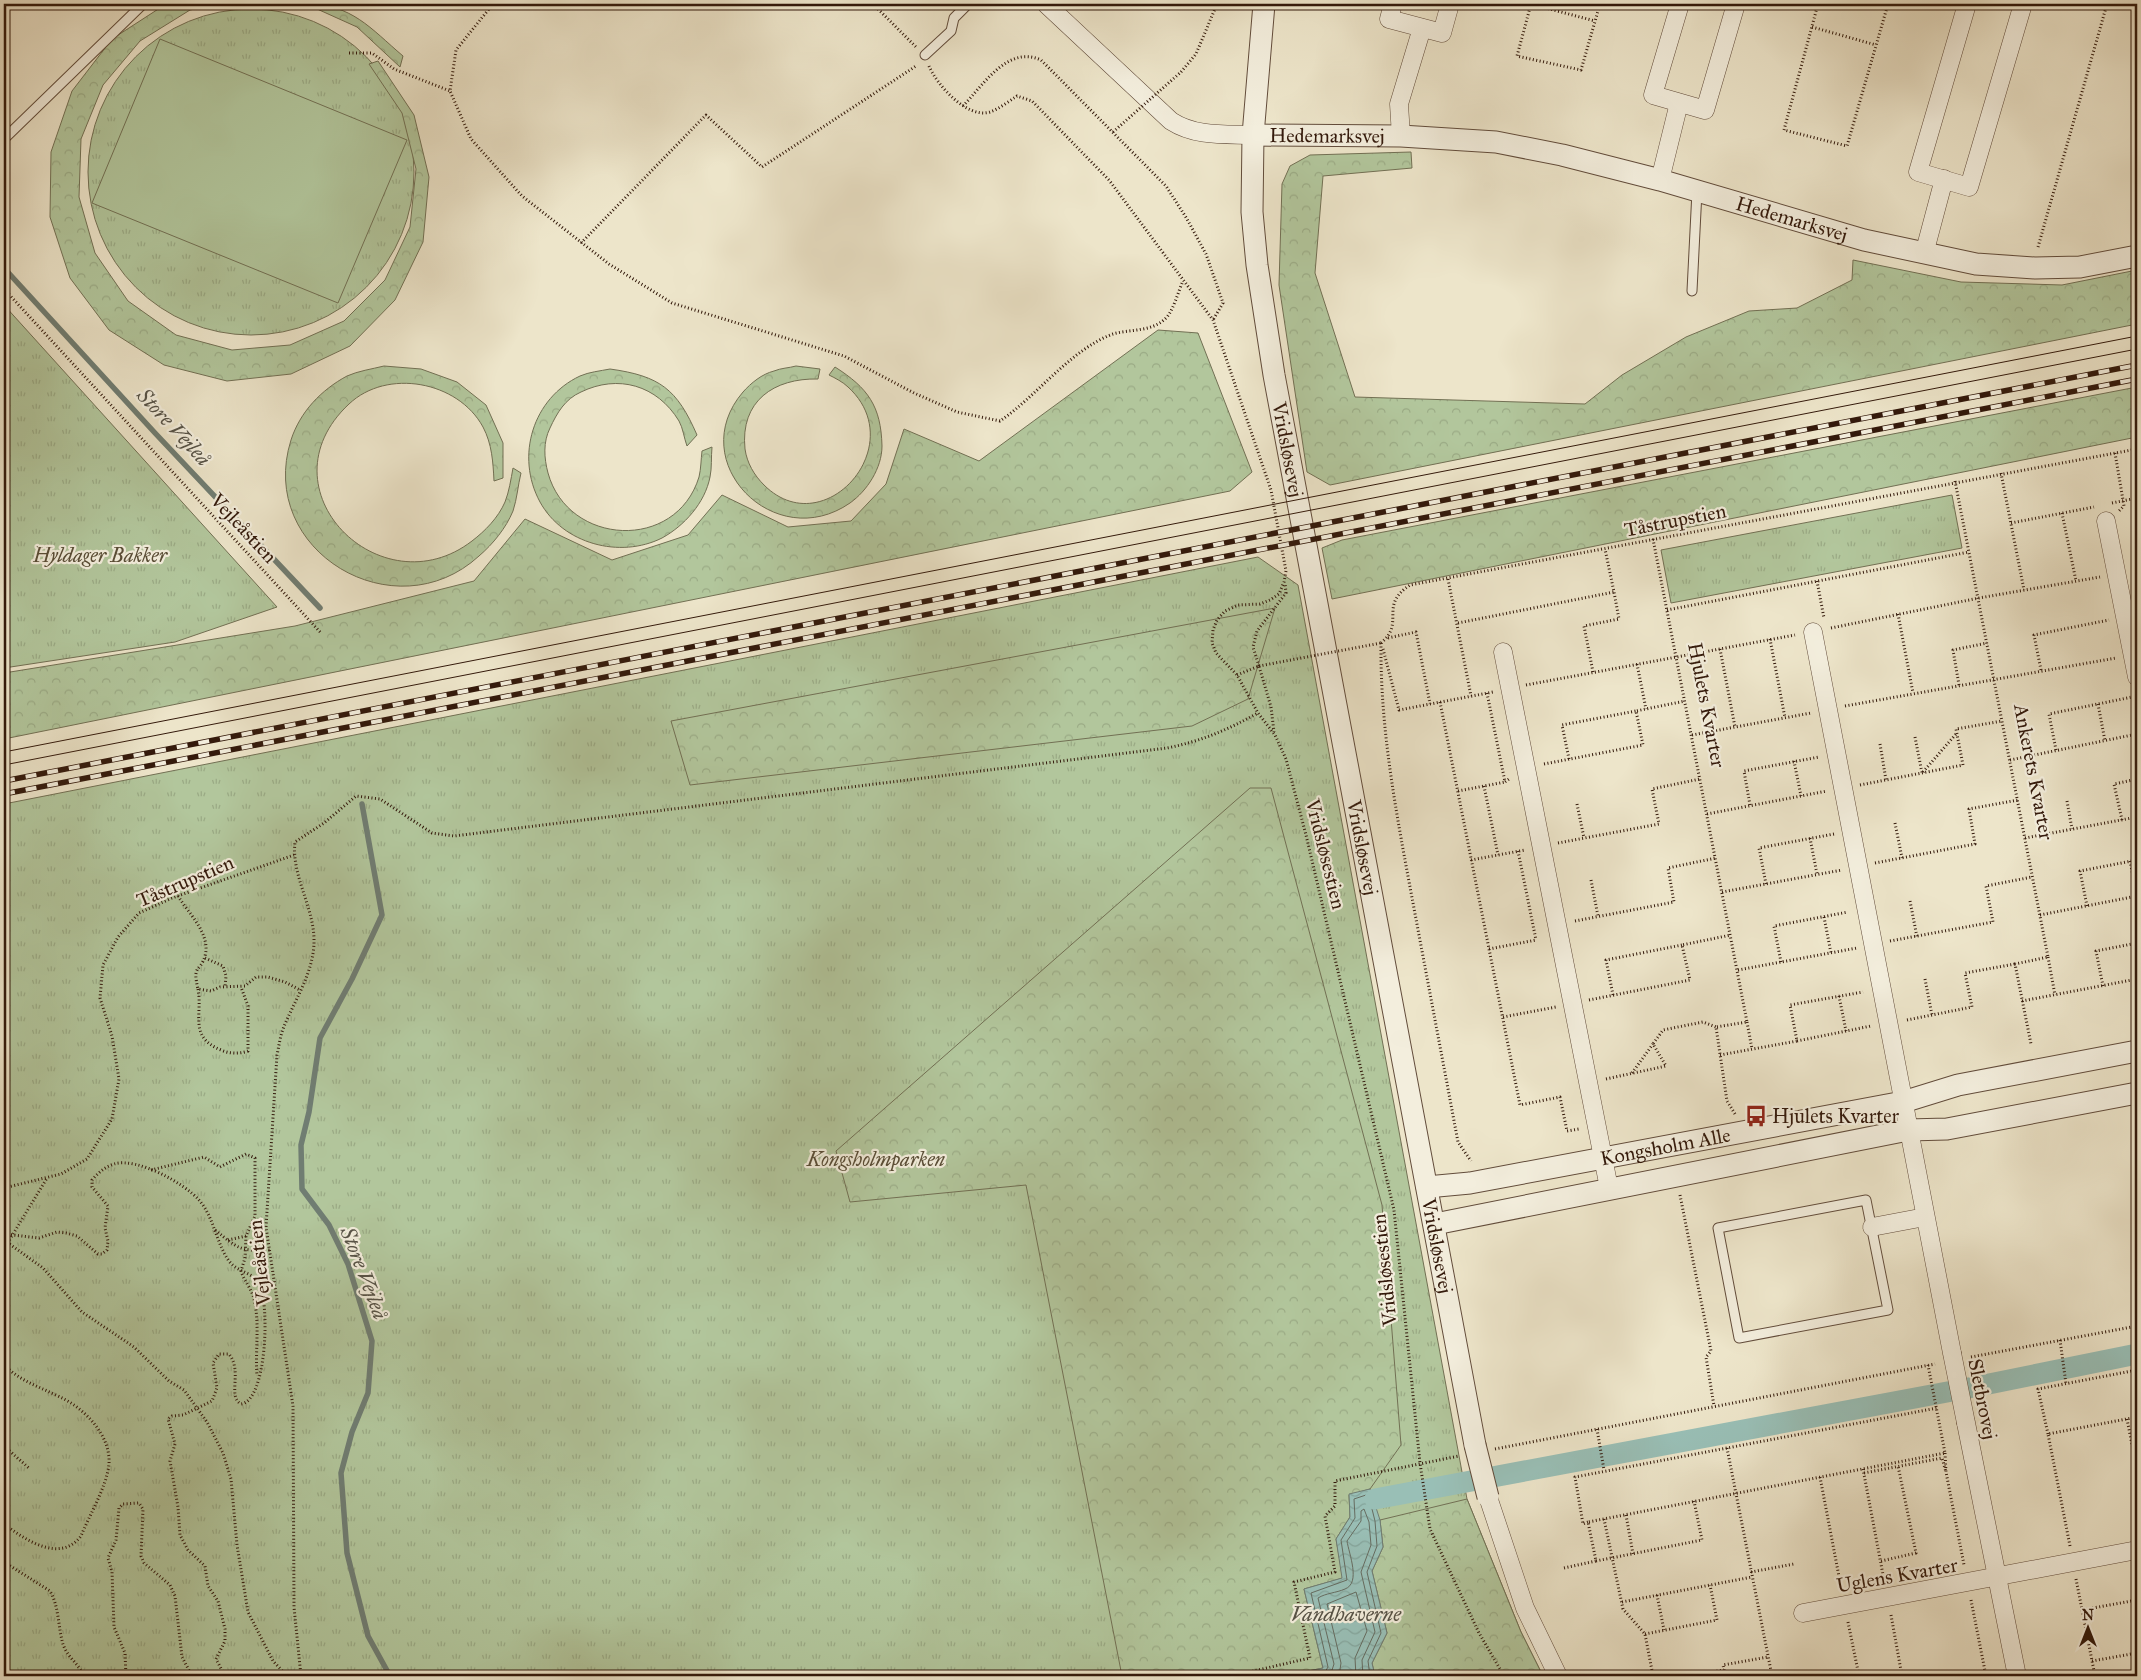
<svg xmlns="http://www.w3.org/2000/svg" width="2141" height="1680" font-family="'IM FELL Great Primer',serif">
<defs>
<pattern id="grass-tufts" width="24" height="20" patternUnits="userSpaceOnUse" patternTransform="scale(1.25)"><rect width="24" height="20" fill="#b2c69c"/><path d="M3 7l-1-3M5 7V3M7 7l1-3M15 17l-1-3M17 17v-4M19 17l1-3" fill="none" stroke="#9aaa85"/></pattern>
<pattern id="forest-crowns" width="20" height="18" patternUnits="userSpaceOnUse" patternTransform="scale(1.25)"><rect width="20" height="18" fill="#b2c69c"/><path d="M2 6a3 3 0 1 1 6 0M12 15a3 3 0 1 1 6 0" fill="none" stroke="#9aaa85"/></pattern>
<pattern id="water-waves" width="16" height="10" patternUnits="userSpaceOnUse" patternTransform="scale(1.25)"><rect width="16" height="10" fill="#99bfb6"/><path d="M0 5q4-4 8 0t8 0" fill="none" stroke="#84a49b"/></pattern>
</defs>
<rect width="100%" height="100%" fill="#ede5ca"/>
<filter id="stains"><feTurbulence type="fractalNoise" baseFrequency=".004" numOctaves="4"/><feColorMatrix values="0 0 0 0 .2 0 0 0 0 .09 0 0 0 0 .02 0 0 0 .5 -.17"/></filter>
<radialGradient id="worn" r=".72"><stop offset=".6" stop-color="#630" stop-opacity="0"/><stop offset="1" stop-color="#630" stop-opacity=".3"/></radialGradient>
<!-- grass -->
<g fill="url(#grass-tufts)" stroke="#727054">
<circle cx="251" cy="172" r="163"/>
<path d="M4,305L277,607L175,642L4,668Z"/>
<path d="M1952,495L1962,548L1671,603L1661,550Z"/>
<path d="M1258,557L1298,585L1467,1499L1521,1632L1543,1676H4V804Z"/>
</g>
<!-- forest -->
<g fill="url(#forest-crowns)" stroke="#727054">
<path d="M166,4H219L190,10L140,41L103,85L81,139L79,197L95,253L128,301L176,335L232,350L290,345L344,321L385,280L410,227L416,169L402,113L369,64L378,61L414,115L429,177L423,242L395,300L350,346L291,374L227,381L164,365L109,330L70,278L50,217L51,152L72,91L112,39Z"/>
<path d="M306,4C352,4 370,28 403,56L400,67L357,27Z"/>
<path d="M1411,152L1412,168L1323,176L1315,273L1355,397L1585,404L1622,375L1686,337L1749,311L1797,308L1852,280L1853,260L1961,282L2062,285L2137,270V324L1330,485L1307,472L1279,285L1282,184L1290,166L1310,155Z"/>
<path d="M1158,330L1198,333L1252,472L1230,491L4,739V673L295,626L474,581L525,519L612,560L688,535L722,495L788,527L851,521L886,484L904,429L979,461Z"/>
<path d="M384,366L421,369L457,382L486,405L503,443V478L494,481C493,462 492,444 483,427C458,381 387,368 349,404C258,489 381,611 472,541C485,531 498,518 505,502C509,492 511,479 513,468L521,473C518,485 517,499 513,511C506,528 493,544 479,556C395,633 256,551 291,440C300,412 321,390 347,376C358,371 372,369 384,366Z"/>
<path d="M796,366L820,369L818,379C774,378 740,401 745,449C747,463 754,475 764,485C824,545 912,445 848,387C843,382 835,378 829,375L835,367C868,388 881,406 882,446C882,468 867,491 850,503C775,555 683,462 743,392C751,383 762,374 774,371C781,368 789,368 796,366Z"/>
<path d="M610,369C660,376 677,389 697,435L687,446C684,438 683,428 679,421C657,385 618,374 581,392C565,399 557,413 550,428C543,442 544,458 548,473C568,546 676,552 699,477C701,469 701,459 702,451L712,447C711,457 712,468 710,477C705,503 684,526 662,538C620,559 563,544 540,502C515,456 533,398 580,376C589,372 600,371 610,369Z"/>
<path d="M2137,387V437L1332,599L1322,548L1342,540Z"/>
<path d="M1275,608L1248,699L1192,726L690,785L671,721Z"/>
<path d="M1250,788H1271L1382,1205L1401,1445L1370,1489L1349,1495L1350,1517L1336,1539L1343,1578L1304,1589L1323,1668L1284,1676H1122L1026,1185L850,1202L836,1151Z"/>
<path d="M1467,1499L1521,1632L1543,1676H1375L1372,1663L1387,1633L1372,1571L1383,1547L1380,1520Z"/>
</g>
<!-- garden -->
<path fill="#b2c69c" stroke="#727054" d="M160,39L407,140L338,303L92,203Z"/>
<!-- water -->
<path fill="url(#water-waves)" stroke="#707d72" d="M1370,1489L1380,1520L1383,1547L1372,1571L1387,1633L1372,1663L1375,1676H1284L1323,1668L1304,1589L1342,1578L1336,1539L1350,1517L1349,1494Z"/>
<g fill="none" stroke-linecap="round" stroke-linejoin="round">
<!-- shore -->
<g stroke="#666c60" stroke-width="1">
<path d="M1308,1676L1325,1672L1328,1667L1311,1593L1347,1580L1341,1540L1355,1518L1354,1499L1366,1495L1370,1501L1375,1521L1377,1546L1367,1572L1381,1633L1368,1661L1370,1676"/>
<path d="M1330,1676L1334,1664L1318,1598C1326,1593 1336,1593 1345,1589C1361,1583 1349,1554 1347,1541L1361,1521V1511L1364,1509L1369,1522L1371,1545L1361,1572L1375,1632L1362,1660L1363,1676"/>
<path d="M1339,1676L1341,1663L1327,1604L1356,1592L1367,1631L1355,1658L1356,1676"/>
</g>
<!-- stream -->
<g stroke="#707d72" stroke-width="5.5">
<path d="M4,268L155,433L320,608"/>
<path d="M362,804L382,915L352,979L320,1038L309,1112L301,1145L302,1189L329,1225L348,1264L372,1341L368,1393L352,1432L341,1473L347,1553L368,1636L390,1676"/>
</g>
<!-- canal -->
<path stroke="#99bfb6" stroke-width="21" d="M1375,1499L1974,1387L2137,1354"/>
<!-- service casing -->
<g stroke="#624c3b" stroke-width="11">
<g id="service">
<path d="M925,55L951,31L954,18L968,4"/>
<path d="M4,139L143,4"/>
<path d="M1692,291L1697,191"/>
<path d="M1866,1200L1888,1310L1739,1338L1718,1228Z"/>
</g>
</g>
<!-- minor casing -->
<g stroke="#624c3b" stroke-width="19">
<g id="minor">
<path d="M1046,4L1171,121C1196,137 1224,134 1253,135"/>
<path d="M1393,4L1389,19L1442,33L1450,4"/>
<path d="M1680,4L1653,95L1705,110L1736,4"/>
<path d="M1967,4L1918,172L1969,187L2023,4"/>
<path d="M1401,136L1399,104L1422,28"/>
<path d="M1660,180L1679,103"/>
<path d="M1924,254L1944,179"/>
<path d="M2106,521L2137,677"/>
<path d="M1813,632L1952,1353"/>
<path d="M1503,652L1609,1188"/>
<path d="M1872,1227L1925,1217"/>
<path d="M1966,1423L2017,1676"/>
<path d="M1488,1497L1525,1608L1558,1676"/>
<path d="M1803,1613L2137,1550"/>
</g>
</g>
<!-- tertiary casing -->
<g stroke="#624c3b" stroke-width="23">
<g id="tertiary">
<path id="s1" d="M1264,4L1253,135L1252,212L1257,265L1274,375L1475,1445"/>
<path id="s2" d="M1253,135L1401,136L1496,142L1562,155L1660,180L1864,240L1976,264L2035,268L2080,267L2137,256"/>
<path id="s3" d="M1427,1187L1470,1183L1903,1102L1958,1085L2137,1051"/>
<path d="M1435,1224L1908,1130L1947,1129L2137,1093"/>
</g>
</g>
<!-- path -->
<g stroke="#33190b" stroke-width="3" stroke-dasharray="1 2.5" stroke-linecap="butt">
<path d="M493,4L456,50L450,91L471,139L522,196L609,264L672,303L844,356L914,393L957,412L1000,421C1037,396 1071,349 1113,334C1130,329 1151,332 1165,319C1173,312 1178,292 1183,281"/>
<path d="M873,4L916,47"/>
<path d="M1531,4L1517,56L1581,70L1600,4"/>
<path d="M1531,4L1595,21"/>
<path d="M1818,4L1784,130L1847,146L1888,4"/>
<path d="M1812,27L1876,45"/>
<path d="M349,53H372L394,69L450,91"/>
<path d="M929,66C937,85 967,119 990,112C999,109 1009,101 1017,96L1032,101L1109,180L1213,320L1271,490L1286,571L1284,582L1279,594L1270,600L1260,604L1238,605L1225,611L1217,620L1213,630L1212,643L1216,653L1237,675L1258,713L1275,735L1286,759L1306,835L1394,1210L1420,1463L1430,1529L1479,1633L1504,1676"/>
<path d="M1181,72L1196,54L1217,4"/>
<path d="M963,106C984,84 1008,45 1041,60L1166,186L1187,219L1206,254L1223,303L1213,320"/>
<path d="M581,243L706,115L762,167L916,66"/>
<path d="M2038,247L2107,4"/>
<path d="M4,289L321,633"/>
<path d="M2115,453L2124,506L2119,511"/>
<path d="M2001,473L2024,590"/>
<path d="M1955,481L2048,957L2015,964L2031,1044"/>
<path d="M2112,503L2137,498"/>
<path d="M2062,513L2076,581"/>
<path d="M2011,523L2094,507"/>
<path d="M1653,539L1747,1022L1716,1027L1727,1101L1735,1114"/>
<path d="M1448,579L1471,696"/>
<path d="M1817,581L1824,618"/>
<path d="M1667,610L1969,552"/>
<path d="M1898,614L1913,693"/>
<path d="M1458,623L1614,592L1605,549"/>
<path d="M1831,628L1979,598L2100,577"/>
<path d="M1388,638L1416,632L1430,704"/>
<path d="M1770,639L1785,718"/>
<path d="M1381,643C1380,731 1397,817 1413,903C1428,983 1443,1062 1458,1142L1471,1161"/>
<path d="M1381,643C1406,622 1378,606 1410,585L2137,449"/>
<path d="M1383,649L1399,710L1493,692"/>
<path d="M1720,649L1735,727"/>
<path d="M1637,664L1646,709"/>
<path d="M1259,666L1253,647L1257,631L1286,593L1285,583"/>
<path d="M2041,670L2034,635L2109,620"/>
<path d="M1593,672L1584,626L1619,619L1614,592"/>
<path d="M1237,675L1259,666L1271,707L1274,732"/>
<path d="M1526,685L1795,635"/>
<path d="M1959,685L1953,650L1987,643"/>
<path d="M1487,693L1505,782L1509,779"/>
<path d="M1440,702L1520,1105L1560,1097L1567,1131L1579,1129"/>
<path d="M2098,704L2105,741"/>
<path d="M1845,706L2116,658"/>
<path d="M1692,735L1811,713"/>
<path d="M1915,737L1922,773"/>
<path d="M1880,744L1886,780"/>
<path d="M2056,750L2049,714L2137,696"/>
<path d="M1569,759L1562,725L1636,711"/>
<path d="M2010,760L2137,734"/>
<path d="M1794,761L1801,796"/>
<path d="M1544,764L1643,745L1636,711L1685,701"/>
<path d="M1923,772L1956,734"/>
<path d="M1860,785L1963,765L1956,729L2002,721"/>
<path d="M1484,786L1498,855"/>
<path d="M1458,791L1505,782"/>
<path d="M2067,801L2072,829"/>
<path d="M1577,804L1584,838"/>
<path d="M1750,805L1744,771L1819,757"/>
<path d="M1707,814L1827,791"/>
<path d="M2122,820L2114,784L2137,779"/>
<path d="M1895,823L1902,858"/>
<path d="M1810,838L1817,874"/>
<path d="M2025,838L2137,817"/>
<path d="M1558,843L1659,824L1652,789L1700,779"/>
<path d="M1518,851L1536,940"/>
<path d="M1471,860L1525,850"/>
<path d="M2130,861L2137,896"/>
<path d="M1875,863L1975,844L1969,809L2018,800"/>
<path d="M1591,880L1598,916"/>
<path d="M1766,884L1759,848L1834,834"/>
<path d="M1722,892L1842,870"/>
<path d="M178,896C189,914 211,934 205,956C200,973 192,964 198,989L211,991L220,987L245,986L256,977H268L285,982L300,990"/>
<path d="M1910,901L1917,937"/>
<path d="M2087,906L2080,871L2137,860"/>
<path d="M2040,915L2137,896"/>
<path d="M1824,917L1831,953"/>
<path d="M1575,921L1674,902L1668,868L1716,858"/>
<path d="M1890,941L1993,922L1986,886L2032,877"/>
<path d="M1489,949L1536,940"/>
<path d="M2048,957L2055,995"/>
<path d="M205,958L223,966L226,976L225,987"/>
<path d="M1781,962L1774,926L1848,912"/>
<path d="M1738,970L1857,948"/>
<path d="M1925,979L1932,1015"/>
<path d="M2103,986L2096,951L2137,943"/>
<path d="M198,989C203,1014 188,1037 221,1050C230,1054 239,1054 248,1051V1006L241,987"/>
<path d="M1613,995L1606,960L1682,945"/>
<path d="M1839,996L1846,1031"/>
<path d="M1589,1000L1690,980L1682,945L1731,935"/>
<path d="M2022,1001L2137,979"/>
<path d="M1503,1017L1556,1007"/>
<path d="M1907,1020L1972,1007L1965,973L2015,964"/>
<path d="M1747,1022L1752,1049"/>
<path d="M1797,1041L1871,1026"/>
<path d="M1720,1055L1797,1041L1790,1005L1863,992"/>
<path d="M1632,1073L1653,1044"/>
<path d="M1606,1079L1666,1066L1653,1044L1663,1030L1703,1022L1716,1027"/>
<path d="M151,1170L204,1157L220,1167L246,1154L255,1158V1216L246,1236L245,1258L241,1271C244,1281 252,1289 254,1299C260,1324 255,1350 257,1376"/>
<path d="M4,1188L61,1174L87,1159L112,1119L119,1079L112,1036L100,998L103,965L118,937L139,913L172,898L294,855"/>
<path d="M1680,1195L1711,1351L1706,1357L1714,1406"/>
<path d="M215,1230C239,1249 239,1251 270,1250"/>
<path d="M4,1234L39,1238L57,1232L66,1233L77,1236L98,1254H102L107,1250L108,1241L105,1228L108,1206L92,1187V1180C98,1173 105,1167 114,1164C137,1157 184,1183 199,1200C214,1217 216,1243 229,1261C237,1272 252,1272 259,1283C270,1303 267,1401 241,1404C227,1396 243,1372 229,1354H219L213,1363L217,1388L212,1401L183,1415L172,1416L168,1419L175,1444L170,1461L178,1507L180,1535L188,1550L205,1566L208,1586L218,1601L225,1629V1641L216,1659L225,1676"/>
<path d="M4,1240L43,1268L82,1312L134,1347L169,1381L184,1390L207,1422L223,1453L231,1479L237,1545L248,1612L273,1661L287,1676"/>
<path d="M228,1240L246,1236"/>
<path d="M4,1249L47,1178"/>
<path d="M2060,1340L2066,1384"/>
<path d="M1971,1357L2137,1326"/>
<path d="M4,1365C20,1381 40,1387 60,1397C84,1408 111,1435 109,1464C107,1486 89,1516 81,1536C60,1564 24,1539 4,1524"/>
<path d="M2127,1419L2137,1470"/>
<path d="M1597,1429L1604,1470"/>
<path d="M2048,1434L2038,1389L2137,1370"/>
<path d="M4,1446L30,1469"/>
<path d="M1727,1448L1772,1676"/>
<path d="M1495,1449L1935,1364"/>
<path d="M1945,1453L1946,1472L1964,1565"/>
<path d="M1863,1469L1884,1580"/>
<path d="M1864,1473L1942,1458L1946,1472"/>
<path d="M1820,1477L1841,1587"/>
<path d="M1626,1515L1633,1554"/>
<path d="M1604,1519L1623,1609L1645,1634L1653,1676"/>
<path d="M1588,1522L1583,1524L1575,1477L1937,1408"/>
<path d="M2070,1546L2048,1434L2137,1417"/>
<path d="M1596,1561L1702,1540L1694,1501"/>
<path d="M1881,1561L1916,1553L1898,1466"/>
<path d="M4,1562L50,1591C59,1606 58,1627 63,1644C67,1657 79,1664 84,1676"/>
<path d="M1564,1568L1596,1561L1588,1522L1945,1453L1928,1365"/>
<path d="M1751,1572L1794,1564"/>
<path d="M2076,1579L2095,1676"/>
<path d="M1657,1595L1664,1630"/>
<path d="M1971,1600L1986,1676"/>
<path d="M1622,1602L1752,1577"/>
<path d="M2082,1610L2137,1600"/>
<path d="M1891,1615L1902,1676"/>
<path d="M1848,1622L1859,1676"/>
<path d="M1645,1634L1717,1620L1710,1585"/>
<path d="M2092,1661L2137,1653"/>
<path d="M126,1676L125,1653L114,1627L112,1572L108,1558L116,1540L119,1508L123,1504L139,1503L143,1509L141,1556L144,1563L170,1585L175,1596L182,1657L192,1676"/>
<path d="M301,1676L294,1607L293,1406L266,1227L277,1055C279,1046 280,1037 283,1029C294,1001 313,974 314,943C315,908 291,876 295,842L324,823L356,796L380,799L432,833L454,836L1167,748C1202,741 1227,730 1258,713"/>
<path d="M1245,1676V1673L1310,1658L1294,1582L1335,1572L1325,1516L1335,1506V1481L1459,1456"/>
<path d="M1689,1676L1724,1670L1723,1665L1768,1657"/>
</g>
<!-- service -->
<use href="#service" stroke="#f3eedd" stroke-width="9"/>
<!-- minor -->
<use href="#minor" stroke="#f3eedd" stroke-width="18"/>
<!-- tertiary -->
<use href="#tertiary" stroke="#f3eedd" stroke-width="21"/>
<!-- tram -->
<g stroke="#33190b" stroke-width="1">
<path d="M4,752L2137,336"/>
<path d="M4,765L2137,349"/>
</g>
<!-- rail casing -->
<g stroke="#33190b" stroke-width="5.5">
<g id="rail">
<path d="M4,781L2137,365"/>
<path d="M4,794L2137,379"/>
</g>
</g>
<!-- rail -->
<use href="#rail" stroke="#f3eedd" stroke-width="4" stroke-dasharray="11" stroke-linecap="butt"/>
<!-- minor-bridge casing -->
<g stroke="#624c3b" stroke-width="19" stroke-linecap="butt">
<path id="minor-bridge" d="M1952,1353L1966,1423"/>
</g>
<!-- tertiary-bridge casing -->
<g stroke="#624c3b" stroke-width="23" stroke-linecap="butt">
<path id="tertiary-bridge" d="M1475,1445L1488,1497"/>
</g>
<!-- path-bridge -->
<g stroke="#33190b" stroke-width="3" stroke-dasharray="1 2.5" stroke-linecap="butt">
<path d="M1113,132L1181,72"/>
<path d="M1259,666L1381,643"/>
</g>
<!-- minor-bridge -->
<use href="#minor-bridge" stroke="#f3eedd" stroke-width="18"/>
<!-- tertiary-bridge -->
<use href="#tertiary-bridge" stroke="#f3eedd" stroke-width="21"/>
</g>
<!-- icons -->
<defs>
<g id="bus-bare" transform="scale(1.725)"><path d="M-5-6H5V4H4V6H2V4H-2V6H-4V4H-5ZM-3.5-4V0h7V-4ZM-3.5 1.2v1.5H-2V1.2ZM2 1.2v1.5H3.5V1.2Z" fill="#8f2418" stroke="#f3eedd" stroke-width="2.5" paint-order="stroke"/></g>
</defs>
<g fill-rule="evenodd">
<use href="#bus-bare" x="1756" y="1116"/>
</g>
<g text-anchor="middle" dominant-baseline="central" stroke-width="4.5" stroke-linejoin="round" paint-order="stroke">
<!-- street labels -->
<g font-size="20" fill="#33190b" stroke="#f3eedd">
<text stroke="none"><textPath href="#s2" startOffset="74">Hedemarksvej</textPath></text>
<text stroke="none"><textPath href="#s2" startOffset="549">Hedemarksvej</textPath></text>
<text stroke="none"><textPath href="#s1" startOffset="449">Vridsløsevej</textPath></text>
<text transform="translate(1675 520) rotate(-11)">Tåstrupstien</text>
<text transform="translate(244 528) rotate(47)">Vejleåstien</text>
<text transform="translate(1707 705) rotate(79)">Hjulets Kvarter</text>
<text transform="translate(2034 772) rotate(79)">Ankerets Kvarter</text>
<text stroke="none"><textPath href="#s1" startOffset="854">Vridsløsevej</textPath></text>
<text transform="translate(1326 854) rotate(76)">Vridsløsestien</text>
<text transform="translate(185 881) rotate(-23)">Tåstrupstien</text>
<text stroke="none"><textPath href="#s3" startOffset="242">Kongsholm Alle</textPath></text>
<text stroke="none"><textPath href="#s1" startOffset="1259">Vridsløsevej</textPath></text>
<text transform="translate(259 1263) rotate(-96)">Vejleåstien</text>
<text transform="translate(1384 1270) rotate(-96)">Vridsløsestien</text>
<text transform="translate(1983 1399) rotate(79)">Sletbrovej</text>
<text transform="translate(1897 1575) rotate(-10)">Uglens Kvarter</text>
</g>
<!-- park labels -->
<g font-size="20" font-style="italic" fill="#594d36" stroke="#f3eedd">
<text x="100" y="555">Hyldager Bakker</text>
<text x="876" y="1159">Kongsholmparken</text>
</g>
<!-- poi labels -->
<g font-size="20" fill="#33190b" stroke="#f3eedd" text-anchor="start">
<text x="1772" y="1116">Hjulets Kvarter</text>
</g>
<!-- water labels -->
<g font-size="21" font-style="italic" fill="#575347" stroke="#f3eedd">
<text transform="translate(174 427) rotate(47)">Store Vejleå</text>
<text transform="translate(364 1273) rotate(69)">Store Vejleå</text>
<text x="1346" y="1614">Vandhaverne</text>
</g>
</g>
<!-- margin -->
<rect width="2141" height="1680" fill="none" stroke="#ede5ca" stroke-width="20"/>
<rect x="5" y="5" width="2131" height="1670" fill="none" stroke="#33190b" stroke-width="2.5"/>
<rect x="10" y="10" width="2121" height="1660" fill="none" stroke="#33190b"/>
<!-- north arrow -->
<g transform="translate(2088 1628)" stroke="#f3eedd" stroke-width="4" paint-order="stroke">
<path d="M0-4L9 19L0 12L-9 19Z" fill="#33190b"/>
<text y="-8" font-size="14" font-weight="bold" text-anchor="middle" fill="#33190b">N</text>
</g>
<rect width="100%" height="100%" filter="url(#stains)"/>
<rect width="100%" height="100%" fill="url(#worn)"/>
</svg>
